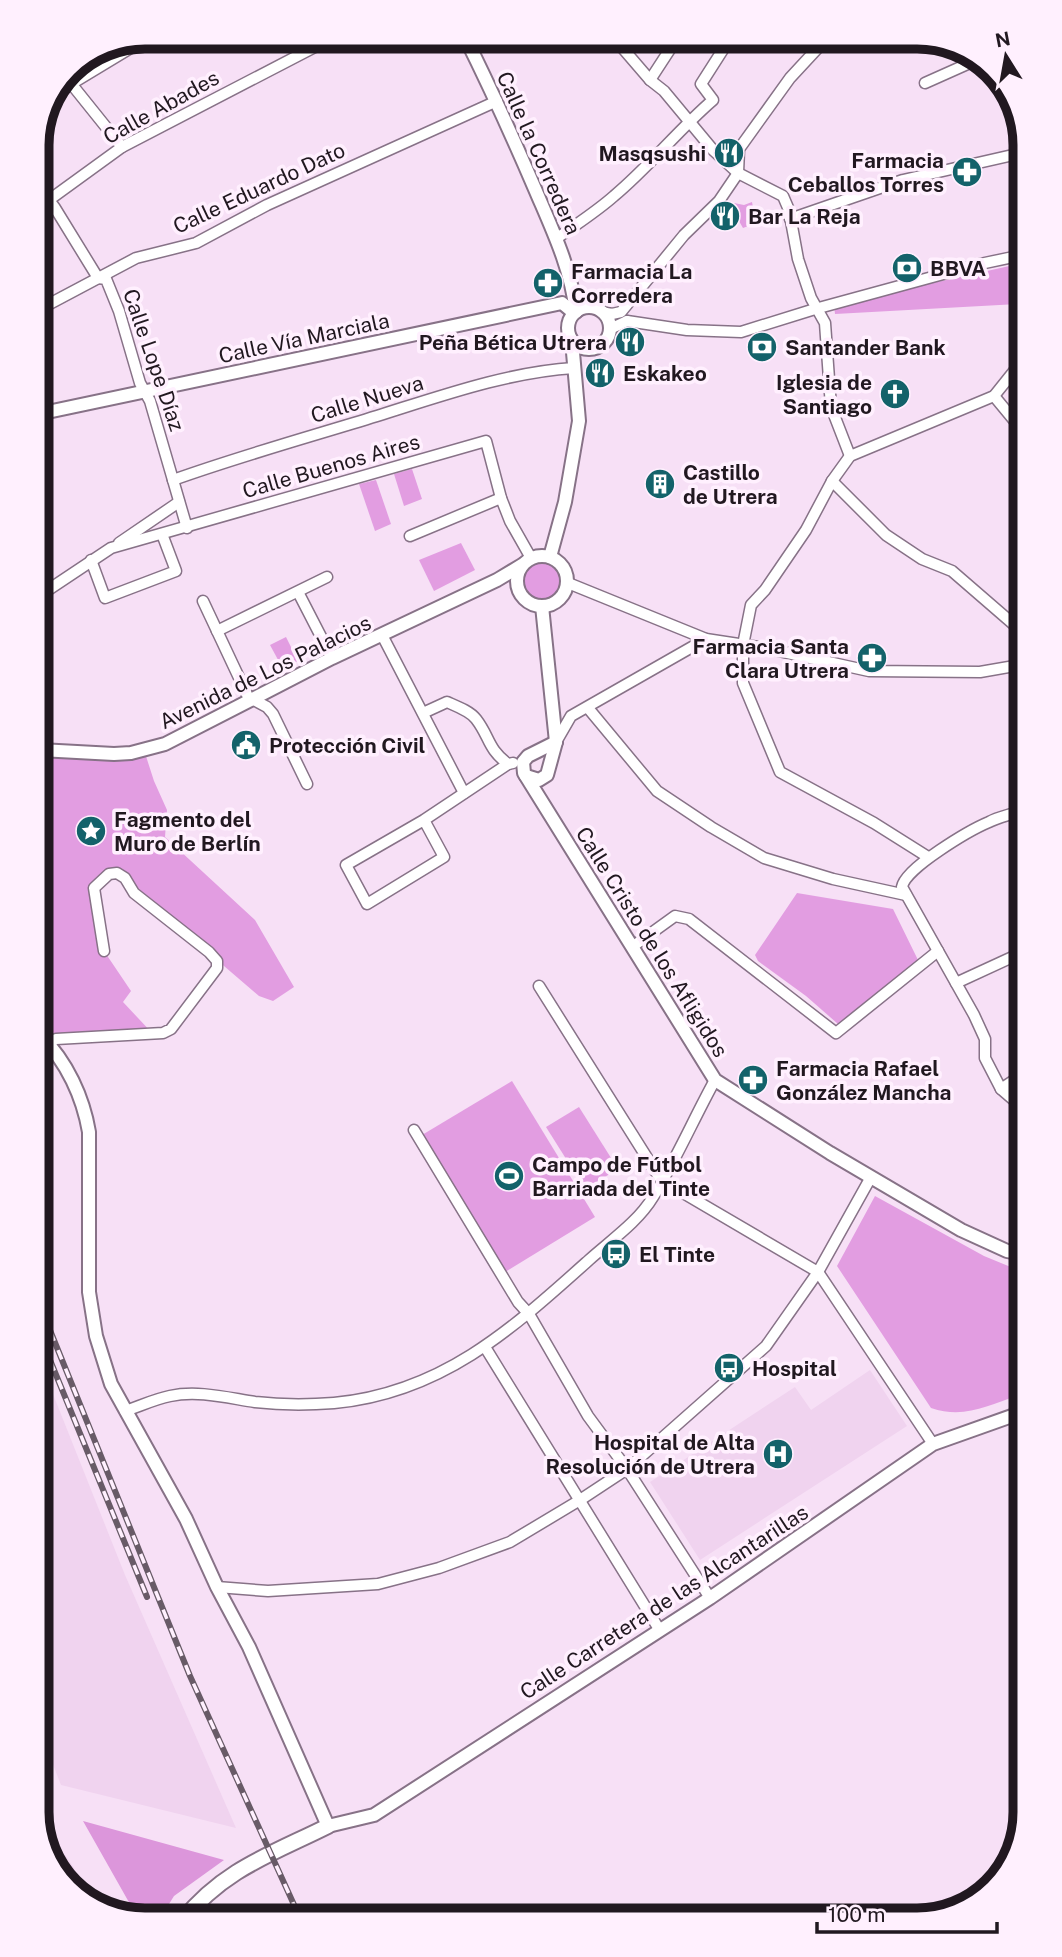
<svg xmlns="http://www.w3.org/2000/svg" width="1062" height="1957" font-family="'Public Sans',sans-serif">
<rect width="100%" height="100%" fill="#f7e0f6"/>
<!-- built -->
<g fill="#f0d3ef">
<path d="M43,1369L125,1575L236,1828L61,1785L45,1744Z"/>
<path d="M870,1370L907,1426L700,1560L650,1482L795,1387L811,1410Z"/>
<path d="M45,1826L74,1868L90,1903L85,1902L45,1854Z"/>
</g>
<!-- green -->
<g fill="#e29de1">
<path d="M752,202L756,223L743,228L732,209L734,203L744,205Z"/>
<path d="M1014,265L1018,273V304L835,314L834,305Z"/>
<path d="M412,469L422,499L404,506L394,474Z"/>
<path d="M376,480L391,524L375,531L359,484Z"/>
<path d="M461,543L475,570L434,591L419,560Z"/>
<circle cx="542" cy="581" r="19"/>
<path d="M286,637L298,661L283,669L270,645Z"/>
<path d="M40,749L144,750L154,781L167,810L165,837L255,920L294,987L273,1001L259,996L117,874L94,888L104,951L131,991L123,1002L153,1034L57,1039L41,1036Z"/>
<path d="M797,893L893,909L918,960L838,1024L806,996L758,961L755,955Z"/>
<path d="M512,1081L595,1217L505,1272L422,1135Z"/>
<path d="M579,1107L618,1169L585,1189L546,1127Z"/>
<path d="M875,1196L984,1256L1023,1272V1394C990,1404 966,1420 931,1408L837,1266Z"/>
</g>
<!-- forest -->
<path fill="#dc96db" d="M83,1821L224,1860L174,1896L159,1920H139Z"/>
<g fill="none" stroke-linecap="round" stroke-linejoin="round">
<!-- minor casing -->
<g stroke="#877287" stroke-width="13">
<g id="minor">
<path d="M613,37L650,80L664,91L713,150L738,173L783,196L789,210L798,259L811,298L825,323L831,407L850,456"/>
<path d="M65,76L122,147"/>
<path d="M650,80L678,37"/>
<path d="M925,83L981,58"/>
<path d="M58,92L149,37"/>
<path d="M37,184L55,208L98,278L106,279L119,311L140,383L150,401L187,528"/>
<path d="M49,200L122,147L334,37"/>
<path d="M790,219L903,180L1017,154"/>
<path d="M556,239C575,225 596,212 614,196C649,167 678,130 713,100L701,84L731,37"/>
<path d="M38,310L136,258L196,243L267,205L497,101"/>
<path d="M601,312L612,314L621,312L684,235L719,201L738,173L739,149L790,78L828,37"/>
<path d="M627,321L687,330L741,332L815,309L980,264L1018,256"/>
<path d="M610,329L627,321"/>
<path d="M994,396L1018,425"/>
<path d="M173,480C240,456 309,437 377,416C441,396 508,372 574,368"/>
<path d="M832,481L886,535L922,559L952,571L1019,629"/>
<path d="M410,536L501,498"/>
<path d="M119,543L179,502"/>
<path d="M91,560L105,598L176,571L162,534"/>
<path d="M568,583L706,639L765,648L869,671L980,672L1020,665"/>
<path d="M298,592L332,658"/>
<path d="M39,596L111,548L486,441L501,498L510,521L531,558"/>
<path d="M203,601L250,701"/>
<path d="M217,631L327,577"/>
<path d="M382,635L464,793"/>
<path d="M254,700L267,707L273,714L307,784"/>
<path d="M588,708L657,791L711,827L764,858L833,879L906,895"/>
<path d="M423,713L447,702C456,706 470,711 476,719C490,737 487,748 508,764L513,763"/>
<path d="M556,742L571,716L706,639"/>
<path d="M1020,811C1010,815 998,817 989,822C970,830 905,868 902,887L974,1015L985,1039V1058L1001,1089L1022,1107"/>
<path d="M424,820L444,857L367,904L346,865L424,820L508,764"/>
<path d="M928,857L874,823L780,772L743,683V645L751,605L765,590L806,530L832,481L850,456L994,396L1018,366"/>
<path d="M632,947L675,916L689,919L836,1033L938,951"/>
<path d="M956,983L1021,953"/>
<path d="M539,986L661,1180L818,1272L933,1444"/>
<path d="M48,1043L56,1039L163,1033L171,1029L217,968V961L209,952L134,893L125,878L117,873L109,874L94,888L104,951"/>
<path d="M1001,1089L1022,1075"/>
<path d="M414,1130L518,1302L529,1314L588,1416L627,1469L710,1598"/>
<path d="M485,1347L659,1629"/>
<path d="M125,1411C140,1406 155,1399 170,1396C198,1390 228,1398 255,1402C281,1405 308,1405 334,1403C442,1393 512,1329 589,1260C610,1241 638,1222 653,1197C676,1160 694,1118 715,1080"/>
<path d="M217,1587L268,1591L378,1584L439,1568L510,1542L580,1500L627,1469L766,1346L818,1272L871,1177"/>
</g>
</g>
<!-- tertiary casing -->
<g stroke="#877287" stroke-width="16">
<g id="tertiary">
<path d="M465,37C490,87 513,138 535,189C552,229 571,268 576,312"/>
<circle cx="589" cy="328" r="21"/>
<path d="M38,414L562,303L574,313"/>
<circle cx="542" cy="581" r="25"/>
<path d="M550,557L565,502L579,421L572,341"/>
<path d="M556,742L528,756L523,762L524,773L715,1080L830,1153L961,1230L1007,1251L1022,1254"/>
<path d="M40,750L114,754L131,753L165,744L332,658L497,580L522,565"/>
<path d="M526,776L539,780L547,775L556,742L542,606"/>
<path d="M41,1036C67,1062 83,1097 89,1132V1292L96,1336L111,1384L186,1519L217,1587L249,1647L328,1826L374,1815L710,1598L933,1444L1023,1412"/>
</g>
</g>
<!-- secondary casing -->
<g stroke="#877287" stroke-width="18">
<path id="secondary" d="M183,1920C224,1869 272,1854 328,1826"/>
</g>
<!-- minor -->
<use href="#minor" stroke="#fff" stroke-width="10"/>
<!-- tertiary -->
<use href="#tertiary" stroke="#fff" stroke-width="12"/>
<!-- secondary -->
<use href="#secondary" stroke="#fff" stroke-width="14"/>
<!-- rail casing -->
<g stroke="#685b67" stroke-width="6">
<g id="rail">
<path d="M43,1313L190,1676L300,1918"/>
<path d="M43,1343L147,1597"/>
</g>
</g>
<!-- rail -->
<use href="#rail" stroke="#fff0fe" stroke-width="3.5" stroke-dasharray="10" stroke-linecap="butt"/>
</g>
<!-- icons -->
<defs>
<g id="restaurant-disc" transform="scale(1.575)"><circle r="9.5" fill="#13626a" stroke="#fff0fe"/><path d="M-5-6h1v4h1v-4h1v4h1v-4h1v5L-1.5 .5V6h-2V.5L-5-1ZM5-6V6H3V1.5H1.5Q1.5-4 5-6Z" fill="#fff"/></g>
<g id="pharmacy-disc" transform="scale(1.575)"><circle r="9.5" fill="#13626a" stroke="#fff0fe"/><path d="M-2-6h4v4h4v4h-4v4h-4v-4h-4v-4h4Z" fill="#fff"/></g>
<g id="bank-disc" transform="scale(1.575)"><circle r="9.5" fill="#13626a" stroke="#fff0fe"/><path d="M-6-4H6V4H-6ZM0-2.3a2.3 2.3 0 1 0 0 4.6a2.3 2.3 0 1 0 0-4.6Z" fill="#fff"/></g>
<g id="church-disc" transform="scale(1.575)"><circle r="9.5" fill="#13626a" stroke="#fff0fe"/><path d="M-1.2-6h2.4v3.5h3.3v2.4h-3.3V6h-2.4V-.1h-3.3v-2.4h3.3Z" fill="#fff"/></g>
<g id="building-disc" transform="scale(1.575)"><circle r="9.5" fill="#13626a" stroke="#fff0fe"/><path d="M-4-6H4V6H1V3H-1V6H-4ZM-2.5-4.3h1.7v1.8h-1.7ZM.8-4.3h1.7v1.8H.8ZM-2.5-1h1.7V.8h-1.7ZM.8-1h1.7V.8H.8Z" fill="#fff"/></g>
<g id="civic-disc" transform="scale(1.575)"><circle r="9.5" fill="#13626a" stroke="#fff0fe"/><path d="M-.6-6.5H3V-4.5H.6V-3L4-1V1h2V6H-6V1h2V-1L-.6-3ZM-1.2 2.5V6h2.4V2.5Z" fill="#fff"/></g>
<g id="sight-disc" transform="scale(1.575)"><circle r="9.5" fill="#13626a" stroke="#fff0fe"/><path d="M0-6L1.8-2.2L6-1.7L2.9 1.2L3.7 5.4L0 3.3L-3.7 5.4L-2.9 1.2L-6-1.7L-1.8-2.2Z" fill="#fff"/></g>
<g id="stadium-disc" transform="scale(1.575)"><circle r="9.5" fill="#13626a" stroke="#fff0fe"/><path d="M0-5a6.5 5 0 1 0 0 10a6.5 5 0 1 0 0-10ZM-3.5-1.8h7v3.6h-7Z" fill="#fff"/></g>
<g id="bus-disc" transform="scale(1.575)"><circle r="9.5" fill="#13626a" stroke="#fff0fe"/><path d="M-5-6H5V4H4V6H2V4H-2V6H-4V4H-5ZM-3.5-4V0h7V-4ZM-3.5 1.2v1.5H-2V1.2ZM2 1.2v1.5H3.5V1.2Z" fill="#fff"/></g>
<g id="hospital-disc" transform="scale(1.575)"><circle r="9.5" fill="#13626a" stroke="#fff0fe"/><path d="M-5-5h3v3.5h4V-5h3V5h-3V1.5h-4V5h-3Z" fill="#fff"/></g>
</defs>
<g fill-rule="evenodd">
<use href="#restaurant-disc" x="729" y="153"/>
<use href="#pharmacy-disc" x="967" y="172"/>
<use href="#restaurant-disc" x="725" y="216"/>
<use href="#bank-disc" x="907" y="268"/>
<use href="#pharmacy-disc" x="548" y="283"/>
<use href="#restaurant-disc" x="630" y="342"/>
<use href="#bank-disc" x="762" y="347"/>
<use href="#restaurant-disc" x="600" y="373"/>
<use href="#church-disc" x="895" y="394"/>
<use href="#building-disc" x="660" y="484"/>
<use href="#pharmacy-disc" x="872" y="658"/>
<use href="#civic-disc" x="246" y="745"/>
<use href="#sight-disc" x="91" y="831"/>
<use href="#pharmacy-disc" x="753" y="1080"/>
<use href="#stadium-disc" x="509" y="1176"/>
<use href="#bus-disc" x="616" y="1254"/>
<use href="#bus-disc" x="729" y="1368"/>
<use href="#hospital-disc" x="778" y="1454"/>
</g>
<g text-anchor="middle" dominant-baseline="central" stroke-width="7" stroke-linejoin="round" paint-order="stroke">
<!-- street labels -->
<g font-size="21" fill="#211820" stroke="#fff0fe">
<text transform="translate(161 107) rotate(-29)">Calle Abades</text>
<text transform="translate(539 153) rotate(66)">Calle la Corredera</text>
<text transform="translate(259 188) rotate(-25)">Calle Eduardo Dato</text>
<text transform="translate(304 338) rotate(-12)">Calle Vía Marciala</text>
<text transform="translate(154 360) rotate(71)">Calle Lope Díaz</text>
<text transform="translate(367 399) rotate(-17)">Calle Nueva</text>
<text transform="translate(331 466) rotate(-16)">Calle Buenos Aires</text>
<text transform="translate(265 672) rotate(-26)">Avenida de Los Palacios</text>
<text transform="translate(652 942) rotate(58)">Calle Cristo de los Afligidos</text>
<text transform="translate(664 1602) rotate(-33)">Calle Carretera de las Alcantarillas</text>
</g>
<!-- poi labels -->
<g font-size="21" font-weight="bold" fill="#211820" stroke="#fff0fe" text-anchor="start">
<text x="706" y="153" text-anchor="end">Masqsushi</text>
<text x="944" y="160" text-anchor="end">Farmacia<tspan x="944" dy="24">Ceballos Torres</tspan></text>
<text x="748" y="216">Bar La Reja</text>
<text x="930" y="268">BBVA</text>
<text x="571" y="271">Farmacia La<tspan x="571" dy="24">Corredera</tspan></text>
<text x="607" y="342" text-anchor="end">Peña Bética Utrera</text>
<text x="785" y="347">Santander Bank</text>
<text x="623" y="373">Eskakeo</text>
<text x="872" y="382" text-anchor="end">Iglesia de<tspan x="872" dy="24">Santiago</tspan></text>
<text x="683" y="472">Castillo<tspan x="683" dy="24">de Utrera</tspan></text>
<text x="849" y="646" text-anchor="end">Farmacia Santa<tspan x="849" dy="24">Clara Utrera</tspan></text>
<text x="269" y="745">Protección Civil</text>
<text x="114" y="819">Fagmento del<tspan x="114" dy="24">Muro de Berlín</tspan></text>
<text x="776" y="1068">Farmacia Rafael<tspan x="776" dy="24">González Mancha</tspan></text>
<text x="532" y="1164">Campo de Fútbol<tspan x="532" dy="24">Barriada del Tinte</tspan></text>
<text x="639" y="1254">El Tinte</text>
<text x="752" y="1368">Hospital</text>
<text x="755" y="1442" text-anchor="end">Hospital de Alta<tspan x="755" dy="24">Resolución de Utrera</tspan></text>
</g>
</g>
<!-- crop -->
<path d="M0 0H1062V1957H0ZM145 49H917A96 96 0 0 1 1013 145V1812A96 96 0 0 1 917 1908H145A96 96 0 0 1 49 1812V145A96 96 0 0 1 145 49Z" fill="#fff0fe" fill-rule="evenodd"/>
<path fill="none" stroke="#211820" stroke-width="9" d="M145 49H917A96 96 0 0 1 1013 145V1812A96 96 0 0 1 917 1908H145A96 96 0 0 1 49 1812V145A96 96 0 0 1 145 49Z"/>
<!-- north arrow -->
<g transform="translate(1006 56) rotate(349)" stroke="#fff0fe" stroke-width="5" paint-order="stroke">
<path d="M0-5L12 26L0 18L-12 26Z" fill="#211820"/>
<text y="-10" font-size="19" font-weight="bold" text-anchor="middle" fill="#211820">N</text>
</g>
<!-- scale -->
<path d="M817 1922v10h180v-10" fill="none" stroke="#211820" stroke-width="3.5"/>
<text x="828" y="1922" font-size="21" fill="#211820" stroke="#fff0fe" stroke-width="5" paint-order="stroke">100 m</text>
</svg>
